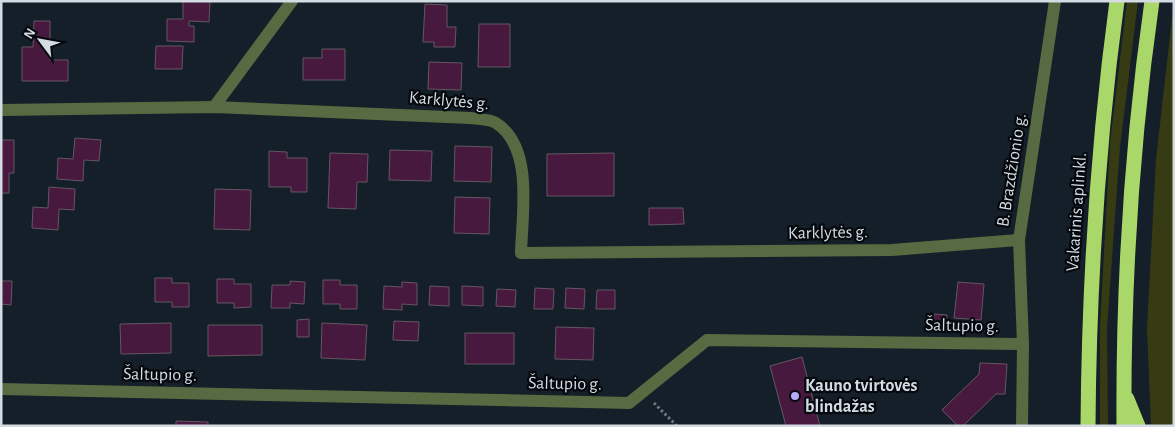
<svg xmlns="http://www.w3.org/2000/svg" width="1175" height="427" font-family="'Alegreya Sans',sans-serif">
<rect width="100%" height="100%" fill="#141f29"/>
<!-- green -->
<g fill="#373b13">
<path d="M1127,1H1138L1120,147L1107,329L1108,426H1100V326L1110,143Z"/>
<path d="M1174,1V426H1151L1147,328L1156,159Z"/>
</g>
<!-- building -->
<g fill="#47193e" stroke="#655661">
<path d="M183,1H210L209,22L189,21V26H194V42L167,41V19H183Z"/>
<path d="M425,4L447,5V27H456L455,47H434V42H423Z"/>
<path d="M34,21H50V60H68V81H22V47H33Z"/>
<path d="M479,24H510V67H478Z"/>
<path d="M156,46H183L182,69H155Z"/>
<path d="M322,49H345V80H303V58H322Z"/>
<path d="M429,62L462,63L461,90L428,89Z"/>
<path d="M75,138L101,140L99,161L84,160L83,181L57,179L58,158L73,159Z"/>
<path d="M1,140H14V173H9V193H1Z"/>
<path d="M455,146L492,147L491,182L454,181Z"/>
<path d="M390,150L432,151L431,181L389,180Z"/>
<path d="M269,151L287,152V158H307V192H291V187H269Z"/>
<path d="M330,153L368,154L367,182H357L356,209L328,208Z"/>
<path d="M614,153V196H547V154Z"/>
<path d="M49,187L75,189L74,210L59,209L58,230L32,228L33,207L48,208Z"/>
<path d="M215,189L251,190L250,230L214,229Z"/>
<path d="M455,197L490,198L489,234L454,233Z"/>
<path d="M649,208H683L684,224L649,225Z"/>
<path d="M155,278H172V283H189V307H172V302H155Z"/>
<path d="M217,279H234V284H251V307L234,308V303H217Z"/>
<path d="M323,280H340V285H357V309H340V304H323Z"/>
<path d="M1,281H12L11,305L1,304Z"/>
<path d="M290,281L305,282L304,304L290,303V308H271L272,285H290Z"/>
<path d="M402,282L417,283V305L402,304V310L383,309L384,286L402,287Z"/>
<path d="M958,282L984,284L981,320L954,318Z"/>
<path d="M430,286L449,287V306L429,305Z"/>
<path d="M462,286L483,287V306L462,305Z"/>
<path d="M535,288L554,289L553,309H534Z"/>
<path d="M566,288L585,289L584,309L565,308Z"/>
<path d="M497,289L516,290L515,307L496,306Z"/>
<path d="M597,290H615V309H596Z"/>
<path d="M934,314L947,315L946,328H934Z"/>
<path d="M309,319V337H297V320Z"/>
<path d="M394,321L419,322L418,341L393,340Z"/>
<path d="M171,323V353L121,354L120,324Z"/>
<path d="M322,323L367,325L365,360L321,358Z"/>
<path d="M208,325H262V355L208,356Z"/>
<path d="M556,327L594,328L593,360L555,359Z"/>
<rect x="465" y="333" width="49" height="31"/>
<path d="M802,357L820,426H786L770,366Z"/>
<path d="M980,363L1007,364L1005,394H996L963,426H958L942,410L979,374Z"/>
<path d="M176,421L208,422V426H176Z"/>
</g>
<g fill="none" stroke-linecap="round" stroke-linejoin="round">
<!-- path -->
<path stroke="#707a82" stroke-width="3" stroke-dasharray="2.5 2.5" stroke-linecap="butt" d="M654,403L677,426"/>
<!-- minor -->
<g stroke="#586a41" stroke-width="12">
<path d="M214,107L292,1"/>
<path d="M1,110L214,107L470,118C477,119 490,119 496,123C534,147 522,214 521,253L892,250L1019,240"/>
<path d="M1023,344L1019,240L1055,1"/>
<path d="M1,389L629,403L707,340L1023,344L1022,426"/>
</g>
<!-- highway -->
<g stroke="#aad76a" stroke-width="15">
<path d="M1127,399L1138,426"/>
<path d="M1088,426C1089,283 1098,142 1117,1"/>
<path d="M1124,426C1123,284 1132,141 1152,1"/>
</g>
</g>
<!-- markers -->
<circle fill="#b4acf9" stroke="#05090d" stroke-width="2" cx="795" cy="396" r="5"/>
<g text-anchor="middle" dominant-baseline="central" stroke-width="4.5" stroke-linejoin="round" paint-order="stroke">
<!-- street labels -->
<g font-size="18" fill="#d4dce3" stroke="#05090d">
<text transform="translate(449 101) rotate(5)">Karklytės g.</text>
<text transform="translate(1012 170) rotate(-81)">B. Brazdžionio g.</text>
<text transform="translate(1077 212) rotate(-86)">Vakarinis aplinkl.</text>
<text transform="translate(828 233) rotate(-1)">Karklytės g.</text>
<text transform="translate(962 326) rotate(1)">Šaltupio g.</text>
<text transform="translate(160 375) rotate(1)">Šaltupio g.</text>
<text transform="translate(565 384) rotate(1)">Šaltupio g.</text>
</g>
<!-- poi labels -->
<g font-size="18" font-weight="bold" fill="#d4dce3" stroke="#05090d" text-anchor="start">
<text x="805" y="386">Kauno tvirtovės<tspan x="805" dy="21">blindažas</tspan></text>
</g>
</g>
<!-- border -->
<rect width="1175" height="427" fill="none" stroke="#d4dce3" stroke-width="5"/>
<!-- north arrow -->
<g transform="translate(40 40) rotate(302)" stroke="#05090d" stroke-width="4" paint-order="stroke">
<path d="M0-4L9 19L0 12L-9 19Z" fill="#d4dce3"/>
<text y="-8" font-size="14" font-weight="bold" text-anchor="middle" fill="#d4dce3">N</text>
</g>
</svg>
